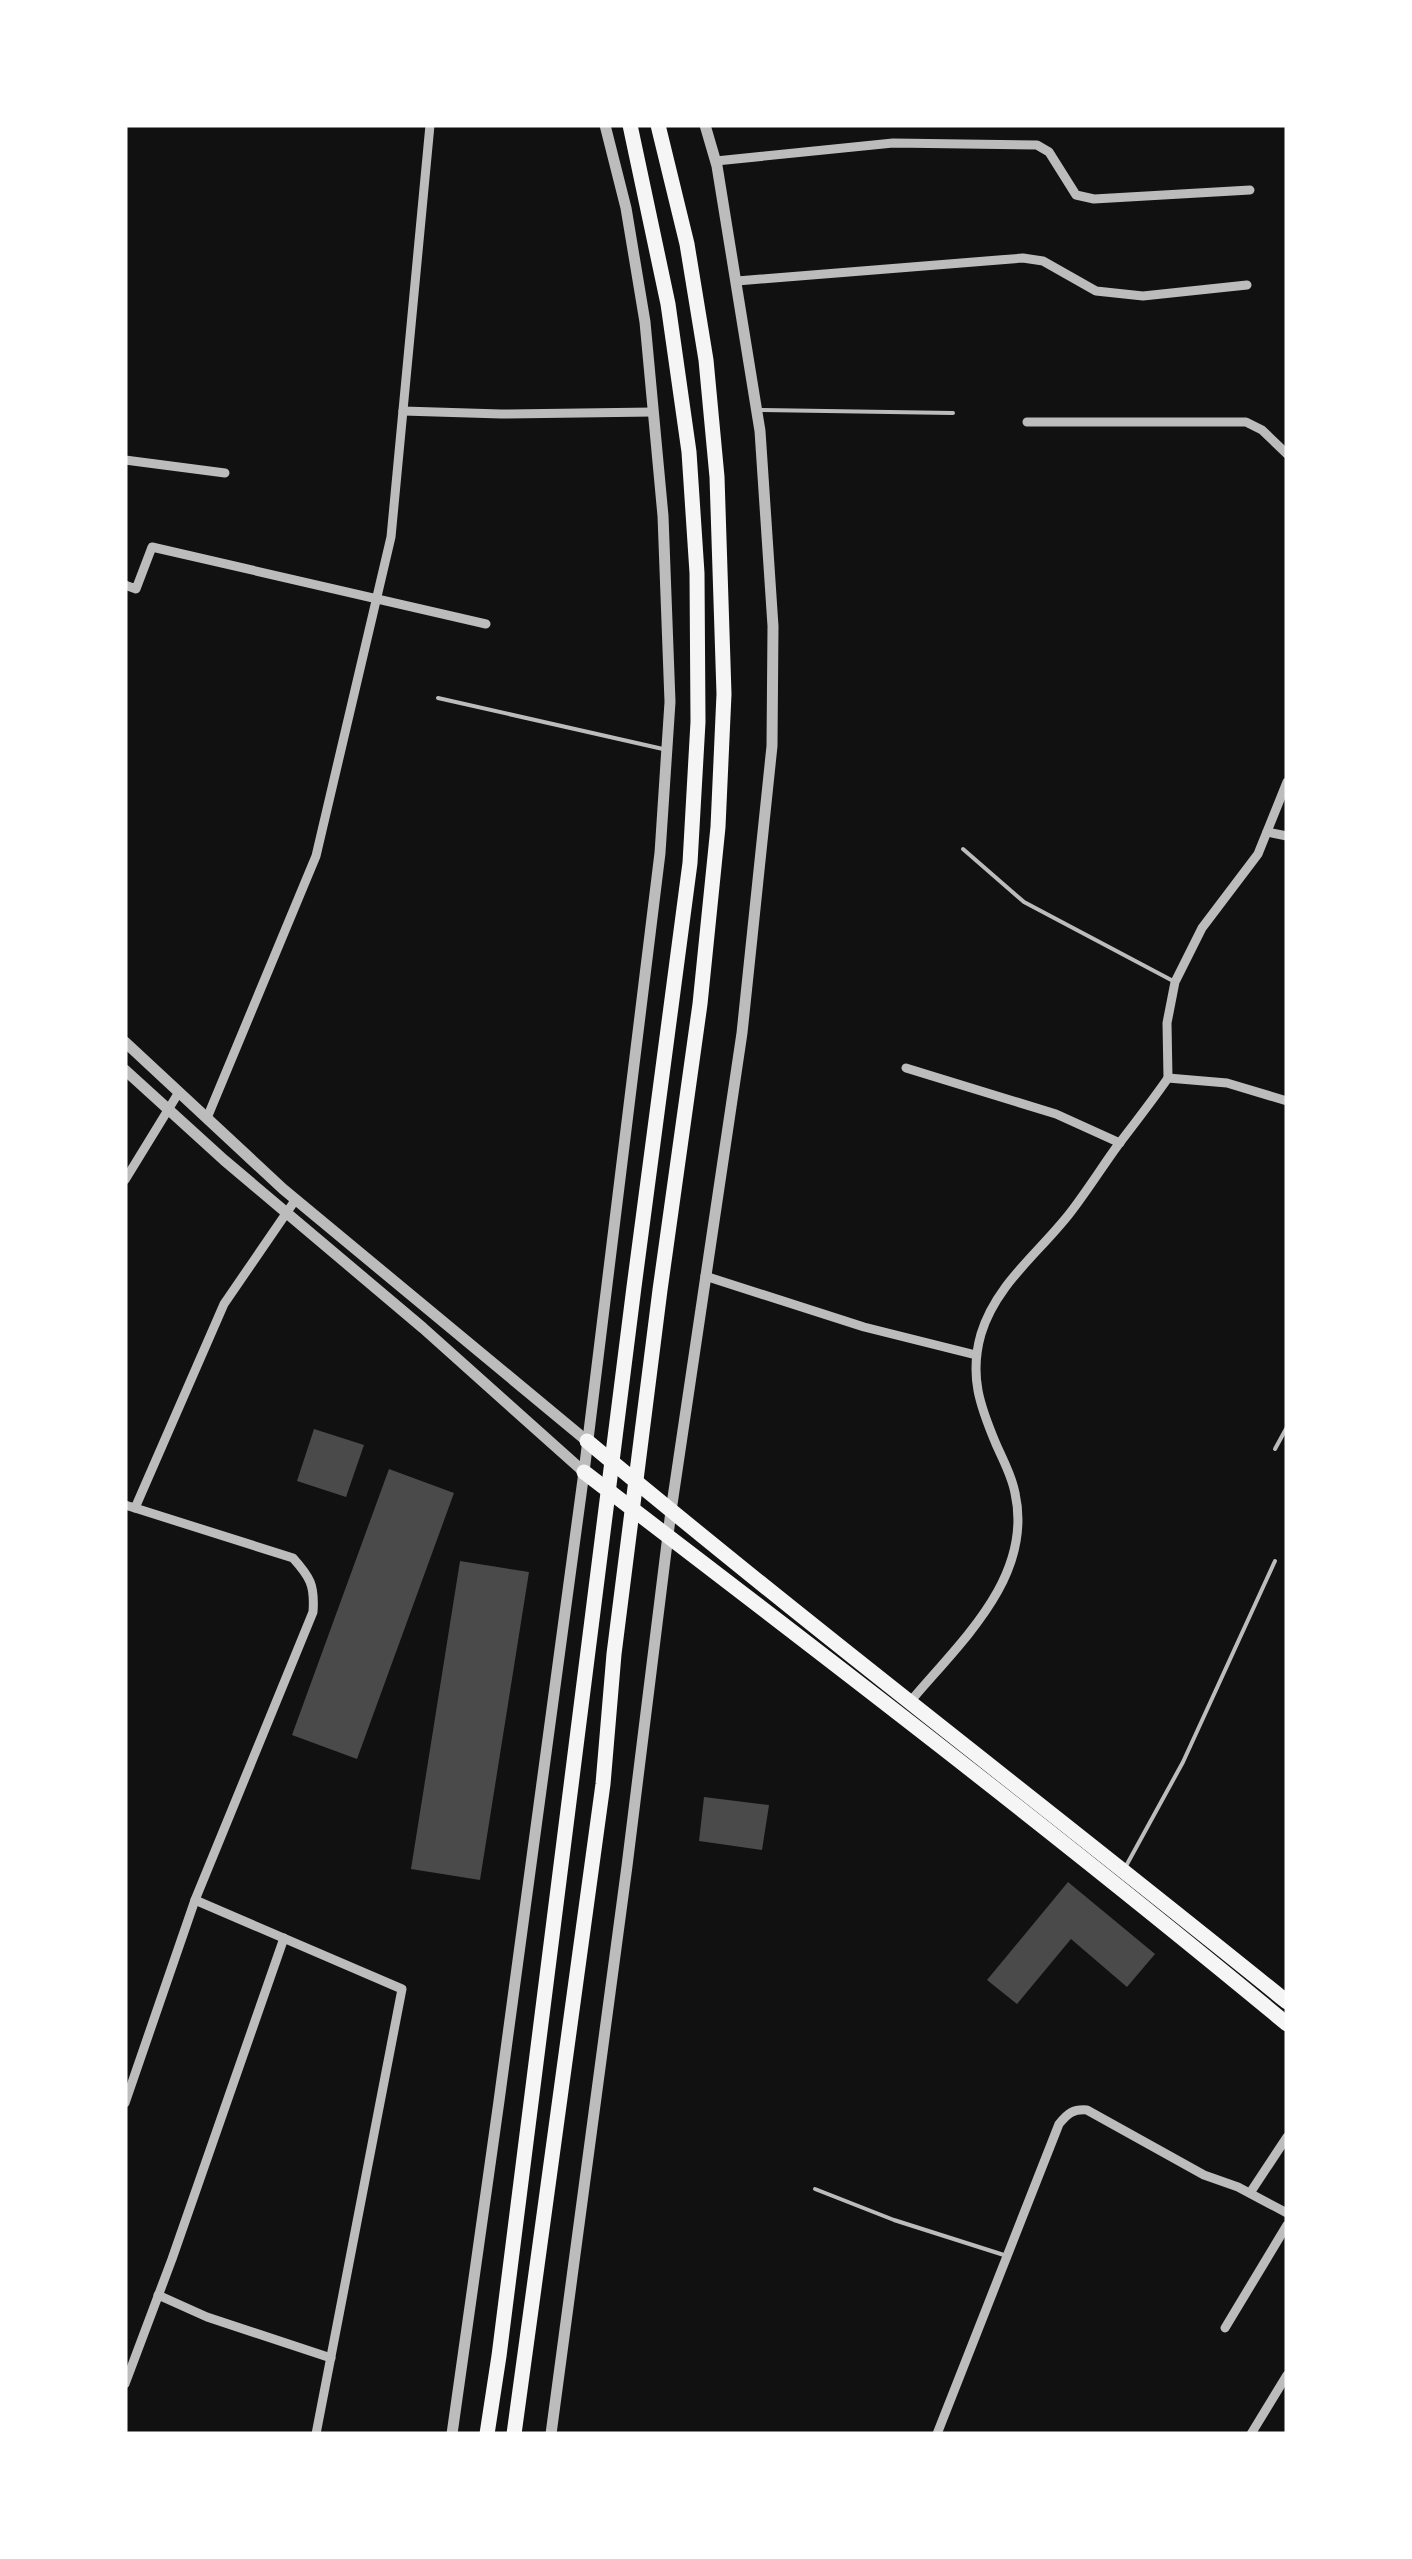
<svg xmlns="http://www.w3.org/2000/svg" width="1412" height="2559" font-family="Manrope,sans-serif">
<rect width="100%" height="100%" fill="#111"/>
<!-- building -->
<g fill="#4a4a4a">
<path d="M314,1429L364,1445L346,1497L297,1481Z"/>
<path d="M389,1469L454,1493L357,1759L292,1735Z"/>
<path d="M460,1561L529,1572L480,1880L411,1869Z"/>
<path d="M704,1797L769,1805L762,1850L699,1841Z"/>
<path d="M1068,1882L1155,1954L1127,1987L1071,1939L1017,2004L987,1980Z"/>
</g>
<g fill="none" stroke-linecap="round" stroke-linejoin="round">
<!-- service -->
<g stroke="#bcbcbc" stroke-width="4">
<path d="M762,410L953,413"/>
<path d="M438,698L663,749"/>
<path d="M963,849L1024,902L1175,982"/>
<path d="M1275,1449L1287,1427"/>
<path d="M1126,1866L1183,1762L1275,1561"/>
<path d="M815,2189L894,2220L1004,2255"/>
</g>
<!-- minor -->
<g stroke="#bcbcbc" stroke-width="9">
<path d="M716,161L893,143L1037,145L1049,152L1076,195L1094,199L1250,190"/>
<path d="M737,281L1023,258L1043,261L1096,291L1143,296L1247,285"/>
<path d="M403,411L501,414L653,412"/>
<path d="M1027,422H1246L1262,430L1287,454"/>
<path d="M125,460L225,473"/>
<path d="M125,585L136,589L152,547L486,624"/>
<path d="M1267,832L1287,836"/>
<path d="M906,1068L1056,1114L1120,1143"/>
<path d="M1168,1078L1167,1023L1175,982L1202,928L1258,854L1287,782"/>
<path d="M207,1118L316,856L391,537L430,125"/>
<path d="M125,1180L179,1092"/>
<path d="M705,1276L864,1327L976,1355"/>
<path d="M125,1505L135,1508L224,1304L296,1199"/>
<path d="M910,1702C959,1643 1034,1578 1015,1493C1012,1476 1003,1460 996,1444C980,1406 969,1376 981,1334C996,1284 1039,1253 1070,1213C1087,1191 1102,1167 1118,1145C1135,1123 1152,1101 1168,1078L1227,1083L1287,1101"/>
<path d="M195,1900L402,1989L316,2434"/>
<path d="M125,2103L195,1900L313,1612C315,1585 310,1577 293,1558L135,1508"/>
<path d="M1250,2193L1287,2137"/>
<path d="M158,2295L207,2317L331,2358"/>
<path d="M1225,2328L1287,2225"/>
<path d="M125,2384L172,2259L284,1938"/>
<path d="M937,2434L1059,2124C1068,2113 1073,2109 1087,2110L1204,2175L1238,2187L1287,2213"/>
<path d="M1251,2434L1287,2375"/>
</g>
<!-- tertiary -->
<g stroke="#bcbcbc" stroke-width="11">
<path d="M125,1042L283,1189L587,1441"/>
<path d="M125,1070L224,1160L423,1328L584,1472"/>
<path d="M452,2434L499,2101L584,1472L660,853L670,702L663,516L645,322L626,208L605,125"/>
<path d="M551,2434L627,1866L671,1511L742,1033L772,746L773,626L760,431L717,166L705,125"/>
</g>
<!-- trunk -->
<g stroke="#f5f5f5" stroke-width="15">
<path d="M587,1441C817,1633 1055,1814 1287,2002"/>
<path d="M584,1472C821,1653 1058,1834 1287,2024"/>
<path d="M487,2434L499,2356L634,1287L690,863L698,722L697,573L689,452L668,304L630,125"/>
<path d="M514,2434L603,1784L614,1654L660,1290L700,1004L718,827L724,694L717,477L706,360L687,244L658,125"/>
</g>
</g>
<!-- border -->
<rect width="1412" height="2559" fill="none" stroke="#ffffff" stroke-width="255"/>
</svg>
